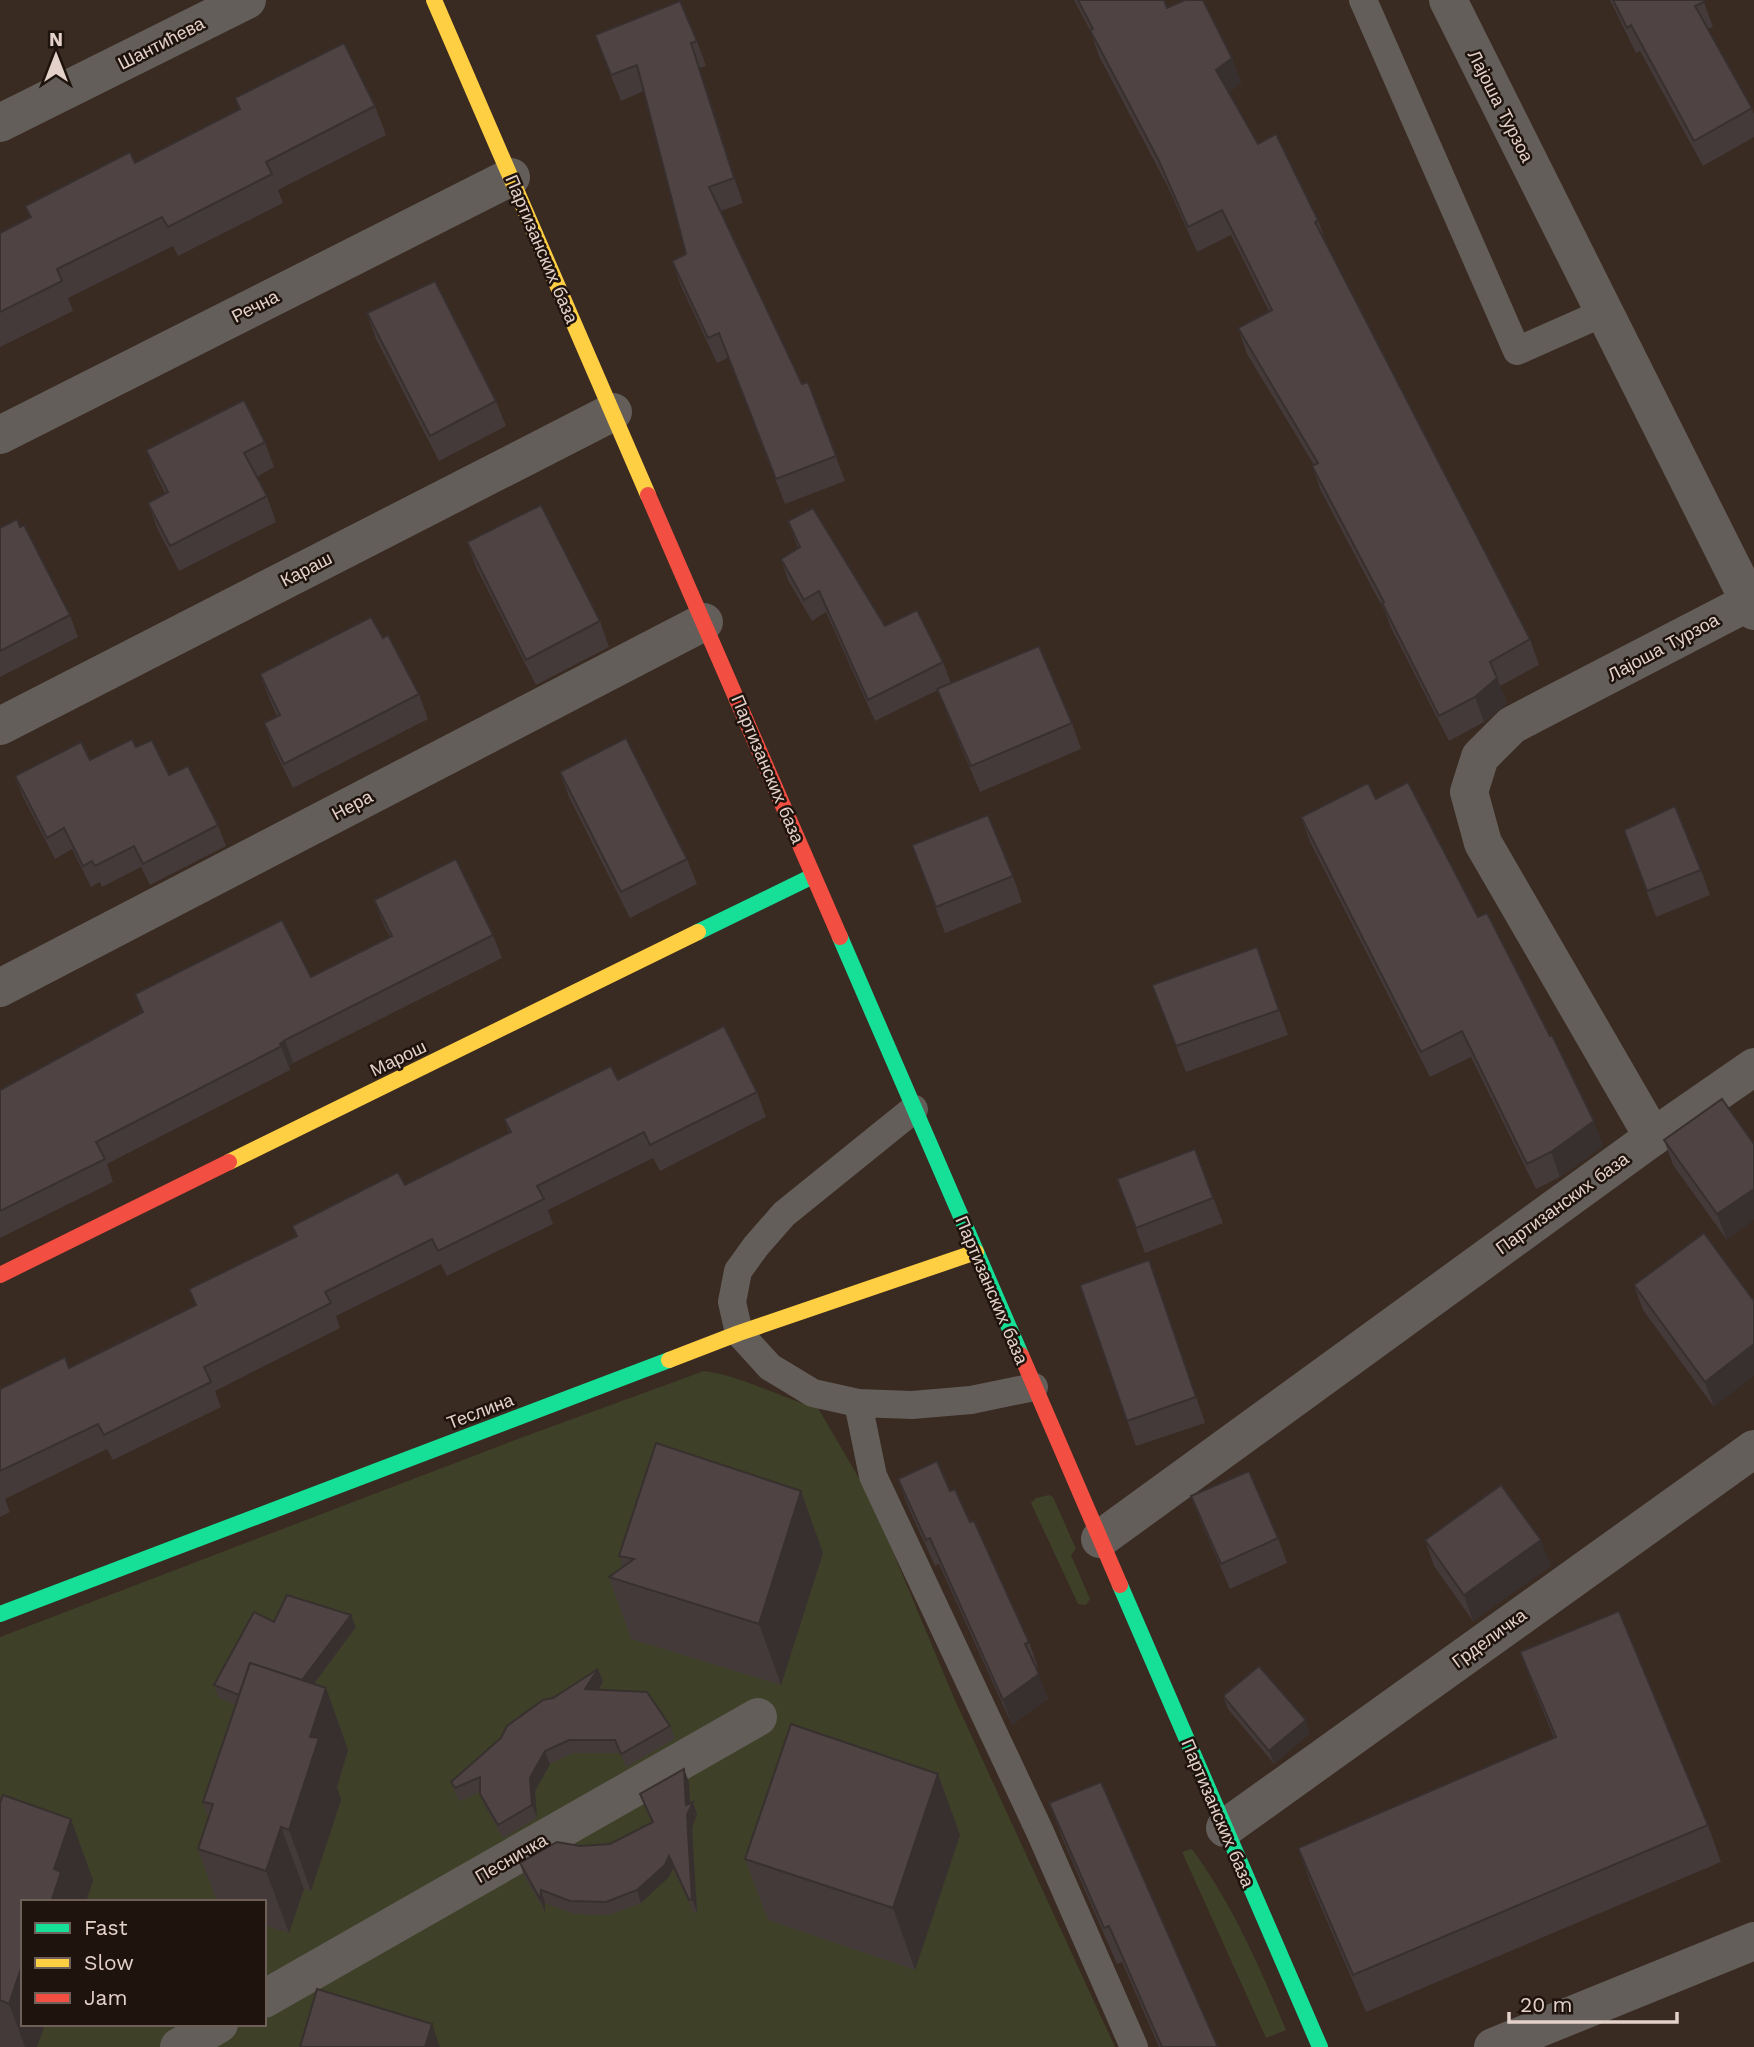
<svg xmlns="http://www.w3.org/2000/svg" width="1754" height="2047" font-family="'Work Sans',sans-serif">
<rect width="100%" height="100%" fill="#392a22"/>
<!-- green -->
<g fill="#3e4028" fill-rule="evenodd">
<path d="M704,1371C743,1376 780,1398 818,1408L870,1497L954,1698L1115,2047H0V1637L523,1437ZM23,1902H264V2024H23Z"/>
<path d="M1049,1495L1053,1497L1076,1549L1071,1555L1090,1599L1086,1605L1078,1604L1031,1503L1036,1498Z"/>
<path d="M1192,1849C1232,1903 1260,1968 1286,2030L1266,2038L1182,1852Z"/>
</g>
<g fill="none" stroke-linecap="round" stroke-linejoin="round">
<!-- lane -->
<g stroke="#635e59" stroke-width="28">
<path d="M1363,0L1517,351L1605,312"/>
<path d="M914,1109L784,1214L756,1246L738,1271L732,1302L739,1333L770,1367L813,1393L858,1403L912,1405L971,1400L1034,1387"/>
<path d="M858,1403L873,1476L1040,1832L1134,2047"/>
</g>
<!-- street -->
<g stroke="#635e59" stroke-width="38">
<path d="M1448,0L1754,611"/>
<path d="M0,123L247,0"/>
<path d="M0,435L511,177"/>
<path d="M0,726L613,412"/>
<path d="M0,988L704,622"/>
<path d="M1653,1137L1483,843L1469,792L1480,757L1512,725L1749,602"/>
<path d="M1100,1539L1653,1137L1754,1067"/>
<path d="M1225,1828L1754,1449"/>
<path d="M264,1999L758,1717"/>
<path d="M179,2047L219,2024"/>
<path d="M1493,2047L1754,1941"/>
</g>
<!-- fast -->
<g stroke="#16e098" stroke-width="16">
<path d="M698,932L813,876"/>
<path d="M840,937L1021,1355"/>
<path d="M1120,1585L1320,2047"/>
<path d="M0,1614L669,1360"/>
</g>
<!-- slow -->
<g stroke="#ffcf43" stroke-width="16">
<path d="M434,0L648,495"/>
<path d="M229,1162L698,932"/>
<path d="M669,1360L739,1333L976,1252"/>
</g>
<!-- jam -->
<g stroke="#f24e42" stroke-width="16">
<path d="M648,495L840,937"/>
<path d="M0,1275L229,1162"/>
<path d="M1021,1355L1120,1585"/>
</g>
</g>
<!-- wall -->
<g fill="#443a3a">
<path d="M1074,0H1164L1167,8L1232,58L1241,83L1229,92L1258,144L1318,220L1327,245L1530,639L1539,665L1500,686L1507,703L1484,722L1449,741L1391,628L1385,612L1321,491L1312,466L1314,465L1247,354L1238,328L1269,311L1231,235L1197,252L1168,187L1099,56L1090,30Z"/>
<path d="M1610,0H1703L1713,27L1708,29L1752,108L1754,114V137L1703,166L1640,51L1636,53Z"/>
<path d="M595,35L697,41L706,66L700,68L743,203L721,211L802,384L808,382L845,481L785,504L728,358L717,363L681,286L672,261L686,254L644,91L621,101Z"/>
<path d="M235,98L375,106L386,135L278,190L283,203L178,256L173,246L68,298L73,311L0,347V233L30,218L25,206L135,163L239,110Z"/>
<path d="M367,313L496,401L506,426L439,461L376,339Z"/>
<path d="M265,442L274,467L257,477L267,496L276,522L179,571L157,528L148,503L165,493L156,475L146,450Z"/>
<path d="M788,521L885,626L943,662L951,683L1072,723L1081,749L980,792L947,714L938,690L875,721L826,612L812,621L788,580L781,559L798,548Z"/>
<path d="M20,527L70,615L78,637L0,677V528Z"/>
<path d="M467,542L600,621L609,647L536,685L476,567Z"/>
<path d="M383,638L419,694L428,719L293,788L273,747L264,723L277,716L269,698L260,674Z"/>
<path d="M136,747L169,775L218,825L226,846L150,885L141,867L102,887L100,882L91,887L72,849L55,859L23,797L15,776L90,760Z"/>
<path d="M560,772L687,859L697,884L630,918L569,797Z"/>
<path d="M1376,799L1478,917L1603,1146L1560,1177L1536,1189L1471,1057L1430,1077L1310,842L1301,817Z"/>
<path d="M1624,830L1701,870L1710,895L1656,917Z"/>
<path d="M912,845L1013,876L1022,902L945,933Z"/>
<path d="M374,900L493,935L502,958L293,1063L289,1067L290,1070L107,1164L113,1182L0,1238V1090L142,1013L135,994L311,977L390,937L383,923Z"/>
<path d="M1257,947L1288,1035L1186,1072L1152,985Z"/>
<path d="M618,1080L757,1092L766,1117L660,1171L653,1158L548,1210L553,1224L447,1276L441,1264L336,1316L340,1328L215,1391L221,1407L113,1460L107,1449L5,1499L10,1512L0,1517V1389L69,1368L195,1305L189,1289L296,1236L292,1226L405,1185L509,1133L504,1119Z"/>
<path d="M1722,1099L1727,1240L1673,1165L1664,1140Z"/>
<path d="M1195,1149L1223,1223L1145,1253L1117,1179Z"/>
<path d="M1704,1233L1714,1407L1643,1310L1634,1285Z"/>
<path d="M1080,1285H1158L1205,1423L1136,1446Z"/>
<path d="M898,1479L950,1491L970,1522L1029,1642L1038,1667L1036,1668L1048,1699L1012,1725L939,1564L935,1566L907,1504Z"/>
<path d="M801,1491L823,1553L781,1685L631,1639L609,1577L623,1567L619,1556Z"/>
<path d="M1191,1496L1278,1538L1287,1563L1230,1589L1201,1522Z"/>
<path d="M1425,1540L1551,1566L1473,1621L1434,1566Z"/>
<path d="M274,1622L356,1627L314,1684L326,1688L348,1750L337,1787L341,1800L311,1891L304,1889L289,1933L264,1925V1902H217L198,1849L208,1818L203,1802L235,1705L218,1697L214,1685Z"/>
<path d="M1520,1652L1708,1825L1721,1862L1366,2012L1311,1884L1298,1848L1554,1738L1534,1689Z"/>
<path d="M598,1669L603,1682L598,1690L670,1726L675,1739L626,1767L620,1753H573L550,1764L535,1791L537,1818L503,1838L485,1806L480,1792L460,1801L456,1795L451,1782L553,1698Z"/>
<path d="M1223,1697L1310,1733L1274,1764L1228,1709Z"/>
<path d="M938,1774L960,1835L915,1970L768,1920L745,1859Z"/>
<path d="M689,1782L690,1803L693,1802L697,1814L692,1828L697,1912L694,1913L673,1869L669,1877L641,1903L610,1915L575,1914L545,1903V1912L524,1876L520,1863L580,1846L610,1844L652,1823L640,1794Z"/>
<path d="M0,1803L93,1880L86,1902H23V2024L37,2047H0Z"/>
<path d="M1049,1803L1218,2047H1159L1122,1962L1117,1964L1063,1840Z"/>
</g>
<!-- shaded-wall -->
<g fill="#37302f">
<path d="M691,43L700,68L743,203L734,178Z"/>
<path d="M1232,58L1241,83L1225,95L1216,70Z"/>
<path d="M1497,678L1507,703L1484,722L1475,697Z"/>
<path d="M285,1040L293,1063L289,1067L280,1044Z"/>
<path d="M1594,1121L1603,1146L1560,1177L1551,1152Z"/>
<path d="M1754,1189V1220L1727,1240L1717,1214Z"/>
<path d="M1754,1344V1376L1714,1407L1705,1382Z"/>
<path d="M801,1491L823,1553L781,1685L759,1624Z"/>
<path d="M1541,1540L1551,1566L1473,1621L1464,1595Z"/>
<path d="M351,1615L356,1627L283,1725L278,1712Z"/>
<path d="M598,1669L603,1682L590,1702L585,1689Z"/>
<path d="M1039,1674L1048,1699L1012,1725L1003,1700Z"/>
<path d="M326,1688L348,1750L337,1787L341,1800L311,1891L289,1830L310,1737Z"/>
<path d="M1306,1720L1310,1733L1274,1764L1269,1751Z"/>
<path d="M545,1751L550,1764L535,1791L537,1818L532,1805L530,1778Z"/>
<path d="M684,1769L689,1782L690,1807L693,1802L697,1814L692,1828L697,1912L692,1899Z"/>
<path d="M938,1774L960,1835L915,1970L893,1908Z"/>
<path d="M71,1819L93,1880L86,1902H51L54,1869Z"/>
<path d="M281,1827L304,1889L289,1933L266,1871Z"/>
<path d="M669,1856L673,1869L669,1877L641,1903L637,1890Z"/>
<path d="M541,1890L545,1903V1912L540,1899Z"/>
<path d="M23,1962V2024H45L37,2047H25L9,2004Z"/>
<path d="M432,2024L440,2047H425Z"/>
</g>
<!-- building -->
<g fill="#4f4443" stroke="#37302f" stroke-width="2">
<path d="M1078,0H1164L1167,8L1185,0H1203L1232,58L1216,70L1258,144L1276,134L1318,220L1315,222L1530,639L1490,662L1497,678L1475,697L1439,716L1382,603L1384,602L1312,466L1318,463L1238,328L1272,310L1222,210L1188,227L1159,161L1090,30L1093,29Z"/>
<path d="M1613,0H1703L1704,2L1695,6L1752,108L1694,141L1631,25L1627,28Z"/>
<path d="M680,1L697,41L691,43L734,178L709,187L802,384L808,382L836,456L776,479L719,333L708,338L672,261L686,254L637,65L611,75L595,35Z"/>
<path d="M344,43L375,106L266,162L272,174L168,227L162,217L57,269L62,281L0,312V233L31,217L25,206L130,152L135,163L240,109L235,98Z"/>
<path d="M435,281L496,401L430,436L367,313Z"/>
<path d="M244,400L265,442L244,453L267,496L170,546L148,503L168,492L146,450Z"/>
<path d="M541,505L600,621L526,660L467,542Z"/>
<path d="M813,508L885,626L917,610L943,662L868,700L819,591L804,600L781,559L800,547L788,521Z"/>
<path d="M17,519L20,527L24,525L70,615L0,651V528Z"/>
<path d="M371,617L383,638L388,635L419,694L284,764L264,723L280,715L260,674Z"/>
<path d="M1039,646L1072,723L971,766L937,689Z"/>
<path d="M626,738L687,859L621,892L560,772Z"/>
<path d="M132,739L136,747L152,740L169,775L188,766L218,825L143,864L134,846L95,866L92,861L83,866L64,828L47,838L15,776L81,742L90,760Z"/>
<path d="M1408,782L1478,917L1487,913L1550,1036L1552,1035L1594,1121L1551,1152L1527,1164L1462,1031L1421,1052L1301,817L1368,783L1376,799Z"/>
<path d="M1675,806L1701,870L1647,891L1624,830Z"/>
<path d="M988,815L1013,876L936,907L912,845Z"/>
<path d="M456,859L493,935L285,1040L280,1044L282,1046L96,1142L105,1159L0,1211V1090L143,1012L135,994L282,920L311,977L392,936L374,900Z"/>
<path d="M1257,947L1279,1010L1176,1046L1152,985Z"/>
<path d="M724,1026L757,1092L650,1145L644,1132L537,1186L544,1199L438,1251L432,1239L325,1292L331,1303L204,1367L211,1382L104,1435L98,1424L0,1471V1389L65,1357L69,1368L196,1305L189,1289L297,1236L292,1226L398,1172L405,1185L511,1132L504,1119L611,1066L618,1080Z"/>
<path d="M1722,1099L1754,1144V1189L1717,1214L1664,1140Z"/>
<path d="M1195,1149L1213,1198L1136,1228L1117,1179Z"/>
<path d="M1704,1233L1754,1301V1344L1705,1382L1634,1285Z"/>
<path d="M1149,1260L1196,1397L1127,1421L1080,1285Z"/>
<path d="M656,1443L801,1491L759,1624L609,1577L634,1559L619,1556Z"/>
<path d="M937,1461L950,1491L955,1489L970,1522L974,1521L1029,1642L1025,1644L1039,1674L1003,1700L930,1538L926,1540L898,1479Z"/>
<path d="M1249,1471L1278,1538L1221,1564L1191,1496Z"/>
<path d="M1501,1485L1541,1540L1464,1595L1425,1540Z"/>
<path d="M287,1595L351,1615L302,1680L250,1663L239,1695L214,1685L254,1612L274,1622Z"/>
<path d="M1619,1611L1708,1825L1353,1975L1298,1848L1556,1737L1520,1652Z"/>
<path d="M250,1663L326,1688L310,1737L319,1738L289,1830L281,1827L266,1871L198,1849L213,1804L203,1802Z"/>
<path d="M1259,1666L1306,1720L1269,1751L1223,1696Z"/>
<path d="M598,1669L585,1689L647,1692L670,1726L621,1754L615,1740H569L545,1751L530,1778L532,1805L498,1825L480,1794V1777L455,1788L451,1782L501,1738L507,1726L543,1700L553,1698Z"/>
<path d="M791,1724L938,1774L893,1908L745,1859Z"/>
<path d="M684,1769L686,1805L693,1802L687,1815L692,1899L689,1900L669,1856L665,1865L637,1890L606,1902L570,1901L541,1890L540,1899L520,1863L557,1842L580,1846L610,1844L653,1822L640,1794Z"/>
<path d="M1101,1782L1218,2047H1162L1109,1926L1104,1928L1049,1803Z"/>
<path d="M3,1795L71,1819L54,1869L61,1872L51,1902H23V1962L9,2004L0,2000V1803Z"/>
<path d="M317,1989L432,2024L425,2047H300Z"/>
</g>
<g text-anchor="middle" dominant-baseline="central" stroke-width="5" stroke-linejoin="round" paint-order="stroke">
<!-- street labels -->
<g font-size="18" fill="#e4d2ca" stroke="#1f130d">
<text transform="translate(161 43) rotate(-27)">Шантићева</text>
<text transform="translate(1501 106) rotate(63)">Лајоша Турзоа</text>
<text transform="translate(542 249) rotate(67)">Партизанских база</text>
<text transform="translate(255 306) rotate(-27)">Речна</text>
<text transform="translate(306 569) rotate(-27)">Караш</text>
<text transform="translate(1663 647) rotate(-28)">Лајоша Турзоа</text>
<text transform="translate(768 769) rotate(67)">Партизанских база</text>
<text transform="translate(352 805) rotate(-28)">Нера</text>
<text transform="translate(398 1058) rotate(-26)">Марош</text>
<text transform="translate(1562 1203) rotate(-36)">Партизанских база</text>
<text transform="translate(992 1290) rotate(67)">Партизанских база</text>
<text transform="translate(480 1411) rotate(-21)">Теслина</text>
<text transform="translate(1489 1638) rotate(-36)">Грделичка</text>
<text transform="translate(1218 1813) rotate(67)">Партизанских база</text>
<text transform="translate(511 1858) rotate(-30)">Песничка</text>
</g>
</g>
<!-- legend -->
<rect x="21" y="1900" width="245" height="126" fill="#1f130d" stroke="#6e5f59" stroke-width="2"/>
<rect x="35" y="1923" width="35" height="10" fill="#16e098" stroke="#6e5f59" stroke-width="2"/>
<text x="84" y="1935" font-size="21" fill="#e4d2ca">Fast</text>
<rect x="35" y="1958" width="35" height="10" fill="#ffcf43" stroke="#6e5f59" stroke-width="2"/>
<text x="84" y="1970" font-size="21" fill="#e4d2ca">Slow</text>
<rect x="35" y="1993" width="35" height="10" fill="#f24e42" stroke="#6e5f59" stroke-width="2"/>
<text x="84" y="2005" font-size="21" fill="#e4d2ca">Jam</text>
<!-- north arrow -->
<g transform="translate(56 56)" stroke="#1f130d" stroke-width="5" paint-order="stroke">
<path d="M0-5L12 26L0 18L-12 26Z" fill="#e4d2ca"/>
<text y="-10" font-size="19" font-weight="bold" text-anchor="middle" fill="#e4d2ca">N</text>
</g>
<!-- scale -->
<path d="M1509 2012v10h168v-10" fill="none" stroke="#e4d2ca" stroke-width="3.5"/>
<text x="1520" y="2012" font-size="21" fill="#e4d2ca" stroke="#1f130d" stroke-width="5" paint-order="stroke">20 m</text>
</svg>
